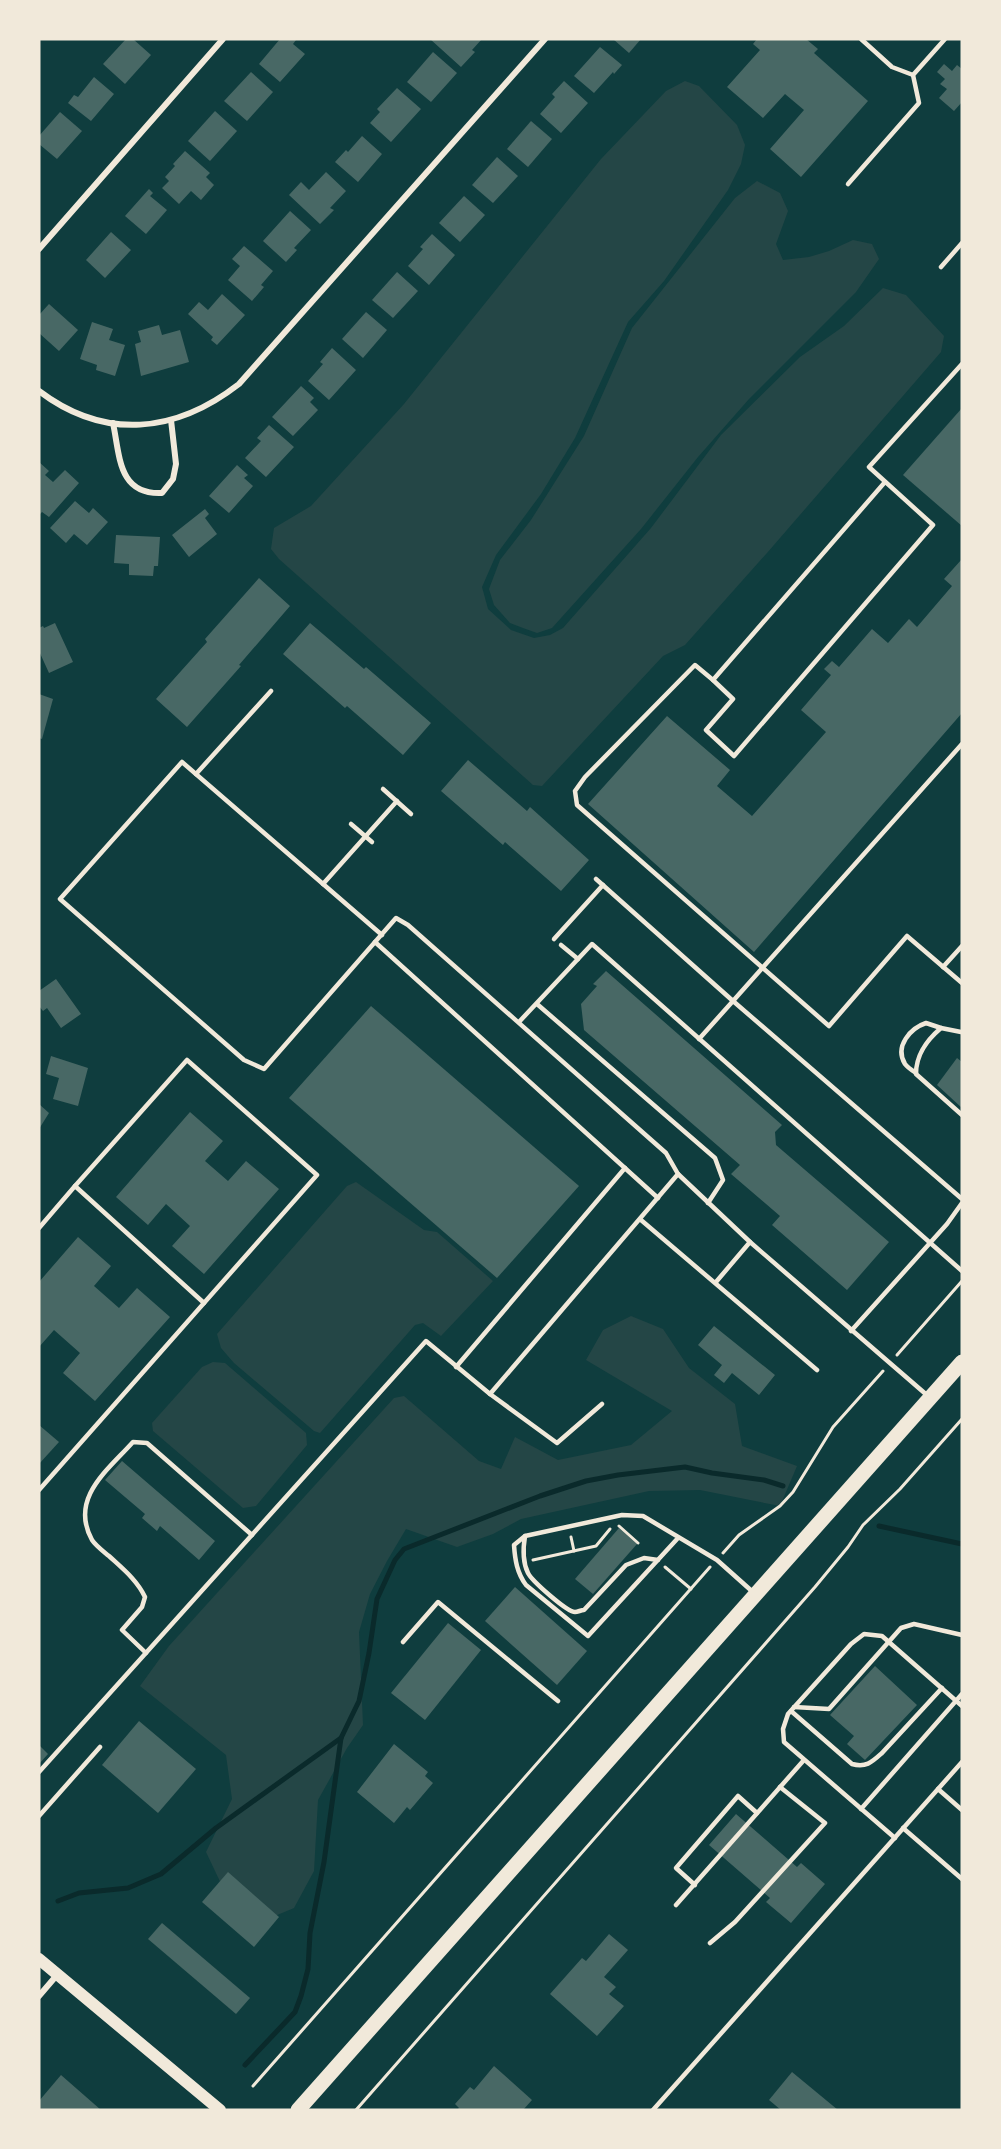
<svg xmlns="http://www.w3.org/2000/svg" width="1001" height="2149" font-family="Signika,sans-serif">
<rect width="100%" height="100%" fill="#0f3d3e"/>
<!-- green -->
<g fill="#244646">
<path d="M685,81L699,86L737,125L745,145L741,164L728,190L664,281L628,322L575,438L541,494L496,555L482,587L488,609L511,630L534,638L550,635L563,628L651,528L721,435L800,357L844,326L883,288L906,295L944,336L941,352L767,553L685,645L663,656L542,786L533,785L279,559L271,549L274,528L311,506L404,404L601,159L666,91Z"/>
<path d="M757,181L780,193L788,211L776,244L783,260L809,257L829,251L853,240L872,244L879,259L856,292L749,399L698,457L641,529L552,628L537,633L523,628L510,623L494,605L489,589L500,560L531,520L584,436L632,328L735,198Z"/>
<path d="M356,1182L424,1230L437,1232L493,1281L441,1336L423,1323L415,1325L320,1433L314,1431L234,1363L221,1348L217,1334L347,1186Z"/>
<path d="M631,1316L663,1329L689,1368L735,1404L742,1446L797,1466L780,1506L700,1490L649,1491L521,1519L493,1534L457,1547L406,1529L387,1561L370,1594L359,1632L363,1725L347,1748L318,1800L314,1871L294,1908L270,1918L225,1892L206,1852L232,1799L226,1755L140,1686L169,1646L394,1398L404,1396L479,1461L501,1469L515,1437L558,1460L631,1445L672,1411L586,1360L603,1330Z"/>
<path d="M213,1362L225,1363L306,1433L307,1445L256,1506L243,1508L153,1431L152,1423L202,1367Z"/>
</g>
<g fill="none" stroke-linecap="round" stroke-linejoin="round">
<!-- stream -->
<g stroke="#0a2a2b" stroke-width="5">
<path d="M879,1526L962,1544"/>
<path d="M58,1901L79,1893L128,1888L161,1874L216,1828L341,1738"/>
<path d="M245,2065L295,2012L301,1996L308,1969L310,1933L324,1862L341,1738L359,1701L369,1653L377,1599L395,1560L404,1549L540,1496L586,1481L618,1475L685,1467L712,1473L764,1480L783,1486"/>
</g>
</g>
<!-- building -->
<g fill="#486865">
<path d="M126,39H133L151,55L125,84L103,64Z"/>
<path d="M280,39H295L296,40L293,44L305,54L280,82L259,64Z"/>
<path d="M430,39H482L472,50L475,52L461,67Z"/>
<path d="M613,39H641L629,53Z"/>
<path d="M757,39H806L818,49L814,53L868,101L801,177L770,149L804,110L785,94L763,118L727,87L760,50L753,44Z"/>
<path d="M600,47L622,65L614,74L613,72L594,93L574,76Z"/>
<path d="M433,52L457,73L431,102L407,82Z"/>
<path d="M944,64L952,71L957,65L962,69V102L954,111L939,98L947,89L940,84L945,79L937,72Z"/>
<path d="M251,72L273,92L247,121L224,101Z"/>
<path d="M94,77L114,94L91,121L68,103L74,95L78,97Z"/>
<path d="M564,81L588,103L561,133L540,114L555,97L552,94Z"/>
<path d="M397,88L421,109L391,142L370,123L380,112L377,109Z"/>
<path d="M215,111L237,131L210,161L188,141Z"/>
<path d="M60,112L82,131L57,159L39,144V136Z"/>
<path d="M531,121L552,139L528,167L507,149Z"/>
<path d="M362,136L382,154L358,182L335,162L346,150L348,152Z"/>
<path d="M185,151L210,173L206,177L214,185L201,200L191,191L179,204L162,188L169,181L165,177L175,166L173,164Z"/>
<path d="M497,157L518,176L493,203L472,185Z"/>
<path d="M326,172L346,191L330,208L334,210L320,224L289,195L301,182L309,190Z"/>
<path d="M149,189L153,193L150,196L167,210L146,234L125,216Z"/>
<path d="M464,196L485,215L460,242L439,223Z"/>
<path d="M290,211L311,230L294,248L297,250L286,262L263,241Z"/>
<path d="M111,232L131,250L105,278L86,260Z"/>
<path d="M432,234L455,255L429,285L408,266L423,249L420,247Z"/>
<path d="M244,246L273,271L261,285L264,287L252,301L228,280L240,266L232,259Z"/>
<path d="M397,272L418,291L393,318L372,300Z"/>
<path d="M222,294L245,315L217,345L211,340L213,337L188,314L199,302L208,310Z"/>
<path d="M49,304L78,330L59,351L39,333V315Z"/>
<path d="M366,312L387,330L363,358L342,339Z"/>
<path d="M92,322L113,329L109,340L125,345L115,376L96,370L97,365L80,359Z"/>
<path d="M159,325L162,335L180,330L189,362L141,376L135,344L141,342L138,331Z"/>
<path d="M332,348L356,370L329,400L308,381L323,364L320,362Z"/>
<path d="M301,386L314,398L310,402L318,410L293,436L272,417Z"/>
<path d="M962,408V526L903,475Z"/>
<path d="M269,425L294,447L266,477L245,458L261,441L257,438Z"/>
<path d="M39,462L49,471L45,475L53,482L65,470L79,483L49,517L42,512L39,515Z"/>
<path d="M237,465L248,475L244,478L253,486L229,513L209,496Z"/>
<path d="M75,501L89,513L93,508L108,522L87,545L74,534L66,543L50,528Z"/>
<path d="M205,509L209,514L205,518L217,534L189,557L172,535Z"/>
<path d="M116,535L160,537L158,566H154L153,576L129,575V564L114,563Z"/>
<path d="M962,559V713L754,952L588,804L667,716L730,770L717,786L752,816L826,732L801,710L831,675L824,669L832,661L839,667L872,629L888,643L909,619L917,627L952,586L944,579Z"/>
<path d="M259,578L290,606L239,665L241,666L187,727L156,699L207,642L205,639Z"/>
<path d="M55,623L73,662L49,673L39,651V628L43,626L44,628Z"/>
<path d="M310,623L364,669L366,667L431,723L403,755L347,706L345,708L283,654Z"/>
<path d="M39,694L53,699L42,739L39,738Z"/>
<path d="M468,760L527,811L530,807L589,860L561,891L505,842L503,845L441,791Z"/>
<path d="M606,971L782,1125L775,1132L776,1145L889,1242L847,1290L772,1225L780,1216L731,1174L740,1165L584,1030L581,1004L597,986L593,984Z"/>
<path d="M56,979L81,1014L61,1028L47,1008L43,1011L39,1006V991Z"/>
<path d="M371,1006L579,1186L497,1278L289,1098Z"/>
<path d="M51,1056L88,1068L78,1106L53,1099L59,1078L46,1074Z"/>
<path d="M957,1058L962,1062V1108L937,1085Z"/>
<path d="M39,1104L49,1113L39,1129Z"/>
<path d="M190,1112L223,1141L205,1161L228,1181L246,1161L279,1189L204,1274L172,1246L190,1226L166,1204L148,1225L116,1197Z"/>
<path d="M78,1237L111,1266L94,1286L119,1308L137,1288L170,1317L95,1401L63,1373L80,1353L54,1330L39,1347V1282Z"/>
<path d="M714,1326L775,1375L759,1395L732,1373L724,1383L714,1375L722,1365L698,1345Z"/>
<path d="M39,1425L59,1442L39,1464Z"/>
<path d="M122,1461L215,1541L199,1560L160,1526L157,1531L142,1518L145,1514L105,1480Z"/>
<path d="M619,1528L637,1544L593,1594L575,1579Z"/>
<path d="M515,1587L587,1651L557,1685L485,1621Z"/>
<path d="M448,1623L481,1650L425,1720L391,1693Z"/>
<path d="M875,1666L917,1705L865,1760L847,1744L854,1736L830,1715Z"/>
<path d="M139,1721L196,1769L158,1813L102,1765Z"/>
<path d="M394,1744L428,1772L425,1776L433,1783L410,1810L407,1807L394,1823L357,1792Z"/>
<path d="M39,1745L48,1754L39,1764Z"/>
<path d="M736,1814L797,1867L801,1863L825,1884L791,1923L766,1902L770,1898L709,1845Z"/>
<path d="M228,1872L279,1917L254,1947L202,1902Z"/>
<path d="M162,1923L250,1998L236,2014L148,1939Z"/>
<path d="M609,1934L628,1950L604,1977L616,1987L609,1994L624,2006L597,2036L550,1994L582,1958L586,1961Z"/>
<path d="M494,2066L532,2100L523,2110H457L459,2108L455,2104L470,2087L474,2090Z"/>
<path d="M792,2072L838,2110H781L769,2100Z"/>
<path d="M61,2075L101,2110H39V2101Z"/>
</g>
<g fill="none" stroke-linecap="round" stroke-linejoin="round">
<!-- path -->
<g stroke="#f1e9da" stroke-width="3">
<path d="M897,1355L962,1281"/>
<path d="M619,1526L638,1543"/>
<path d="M571,1537L574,1551"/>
<path d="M723,1553L739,1535L780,1506L793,1492L833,1427L883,1371"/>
<path d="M533,1560L596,1546L610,1529"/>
<path d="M665,1567L691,1589"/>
<path d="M253,2086L710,1567"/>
<path d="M356,2110L815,1587L848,1547L863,1525L900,1489L962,1419"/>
</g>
<!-- service -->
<g stroke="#f1e9da" stroke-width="4.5">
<path d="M861,39L892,67L913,75"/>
<path d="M848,184L919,103L913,75L945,39"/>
<path d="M941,267L962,243"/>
<path d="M885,482L713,680L733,699L706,730L734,756L933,525L869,467L962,364"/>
<path d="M713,680L695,665L585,777L575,791L577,805L829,1026L907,936L962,983"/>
<path d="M196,774L271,691"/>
<path d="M383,789L411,814"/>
<path d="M351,824L372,842"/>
<path d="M596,879L733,1001L962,744"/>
<path d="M323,884L397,801"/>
<path d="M382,935L182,762L60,899L244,1060L264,1069L396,918L408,925L666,1153L678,1174L750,1242L928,1396"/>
<path d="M554,939L603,885"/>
<path d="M375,942L658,1198"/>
<path d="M561,945L578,959"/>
<path d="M943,967L962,946"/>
<path d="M537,1004L715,1158L723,1180L708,1203"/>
<path d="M519,1022L592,944L962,1271"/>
<path d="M961,1032L941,1028C927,1040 916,1054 916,1074L962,1115"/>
<path d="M699,1039L733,1001L962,1199"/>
<path d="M916,1073C913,1071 907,1067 905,1064C894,1046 911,1028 926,1023L941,1028"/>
<path d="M75,1186L187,1060L317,1175L204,1303"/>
<path d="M641,1220L817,1370"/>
<path d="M39,1228L75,1186L204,1303L39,1490"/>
<path d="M716,1282L750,1242"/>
<path d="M851,1331L947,1224L962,1203"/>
<path d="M456,1367L625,1168"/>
<path d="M490,1394L557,1443L602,1404"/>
<path d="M525,1536C523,1548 523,1563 528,1573C532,1581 567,1612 575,1612C578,1612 581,1610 584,1610L626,1565L644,1558L658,1560"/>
<path d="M678,1538L588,1636L526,1585C517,1573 515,1560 514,1545L525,1536L622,1515L643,1516L717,1560L754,1593"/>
<path d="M403,1642L438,1602L558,1701"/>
<path d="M146,1653L122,1630L142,1607L145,1597C137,1580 123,1569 109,1556C103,1551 96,1546 92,1540C69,1498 108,1470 133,1442L147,1443L252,1535"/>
<path d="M794,1707L829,1709L901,1628L914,1624L962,1635"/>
<path d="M791,1711L852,1764C866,1768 872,1762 882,1753L942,1688"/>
<path d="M39,1772L426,1341L490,1394L678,1174"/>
<path d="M938,1789L962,1810"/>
<path d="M861,1809L962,1694"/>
<path d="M39,1816L100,1747"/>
<path d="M903,1828L962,1879"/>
<path d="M895,1838L784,1742L783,1729L788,1714L851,1644L864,1634L882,1636L962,1706"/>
<path d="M695,1885L676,1868L732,1803L738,1796L757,1813"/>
<path d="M676,1905L804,1760"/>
<path d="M710,1943L735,1922L825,1823L780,1787"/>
<path d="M653,2110L962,1762"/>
</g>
<!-- minor -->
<g stroke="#f1e9da" stroke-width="6">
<path d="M39,249L223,39"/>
<path d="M39,391C105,441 176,433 239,384L545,39"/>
<path d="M113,423C120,456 118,495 162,493L173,479L176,464L171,420"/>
<path d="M39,1996L57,1975"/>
</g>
<!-- secondary -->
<path stroke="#f1e9da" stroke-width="12" d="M39,1959L220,2110"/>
<!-- primary -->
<path stroke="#f1e9da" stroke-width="15" d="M298,2110L962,1362"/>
</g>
<!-- border -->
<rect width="1001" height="2149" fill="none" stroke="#f1e9da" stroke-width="81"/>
</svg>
